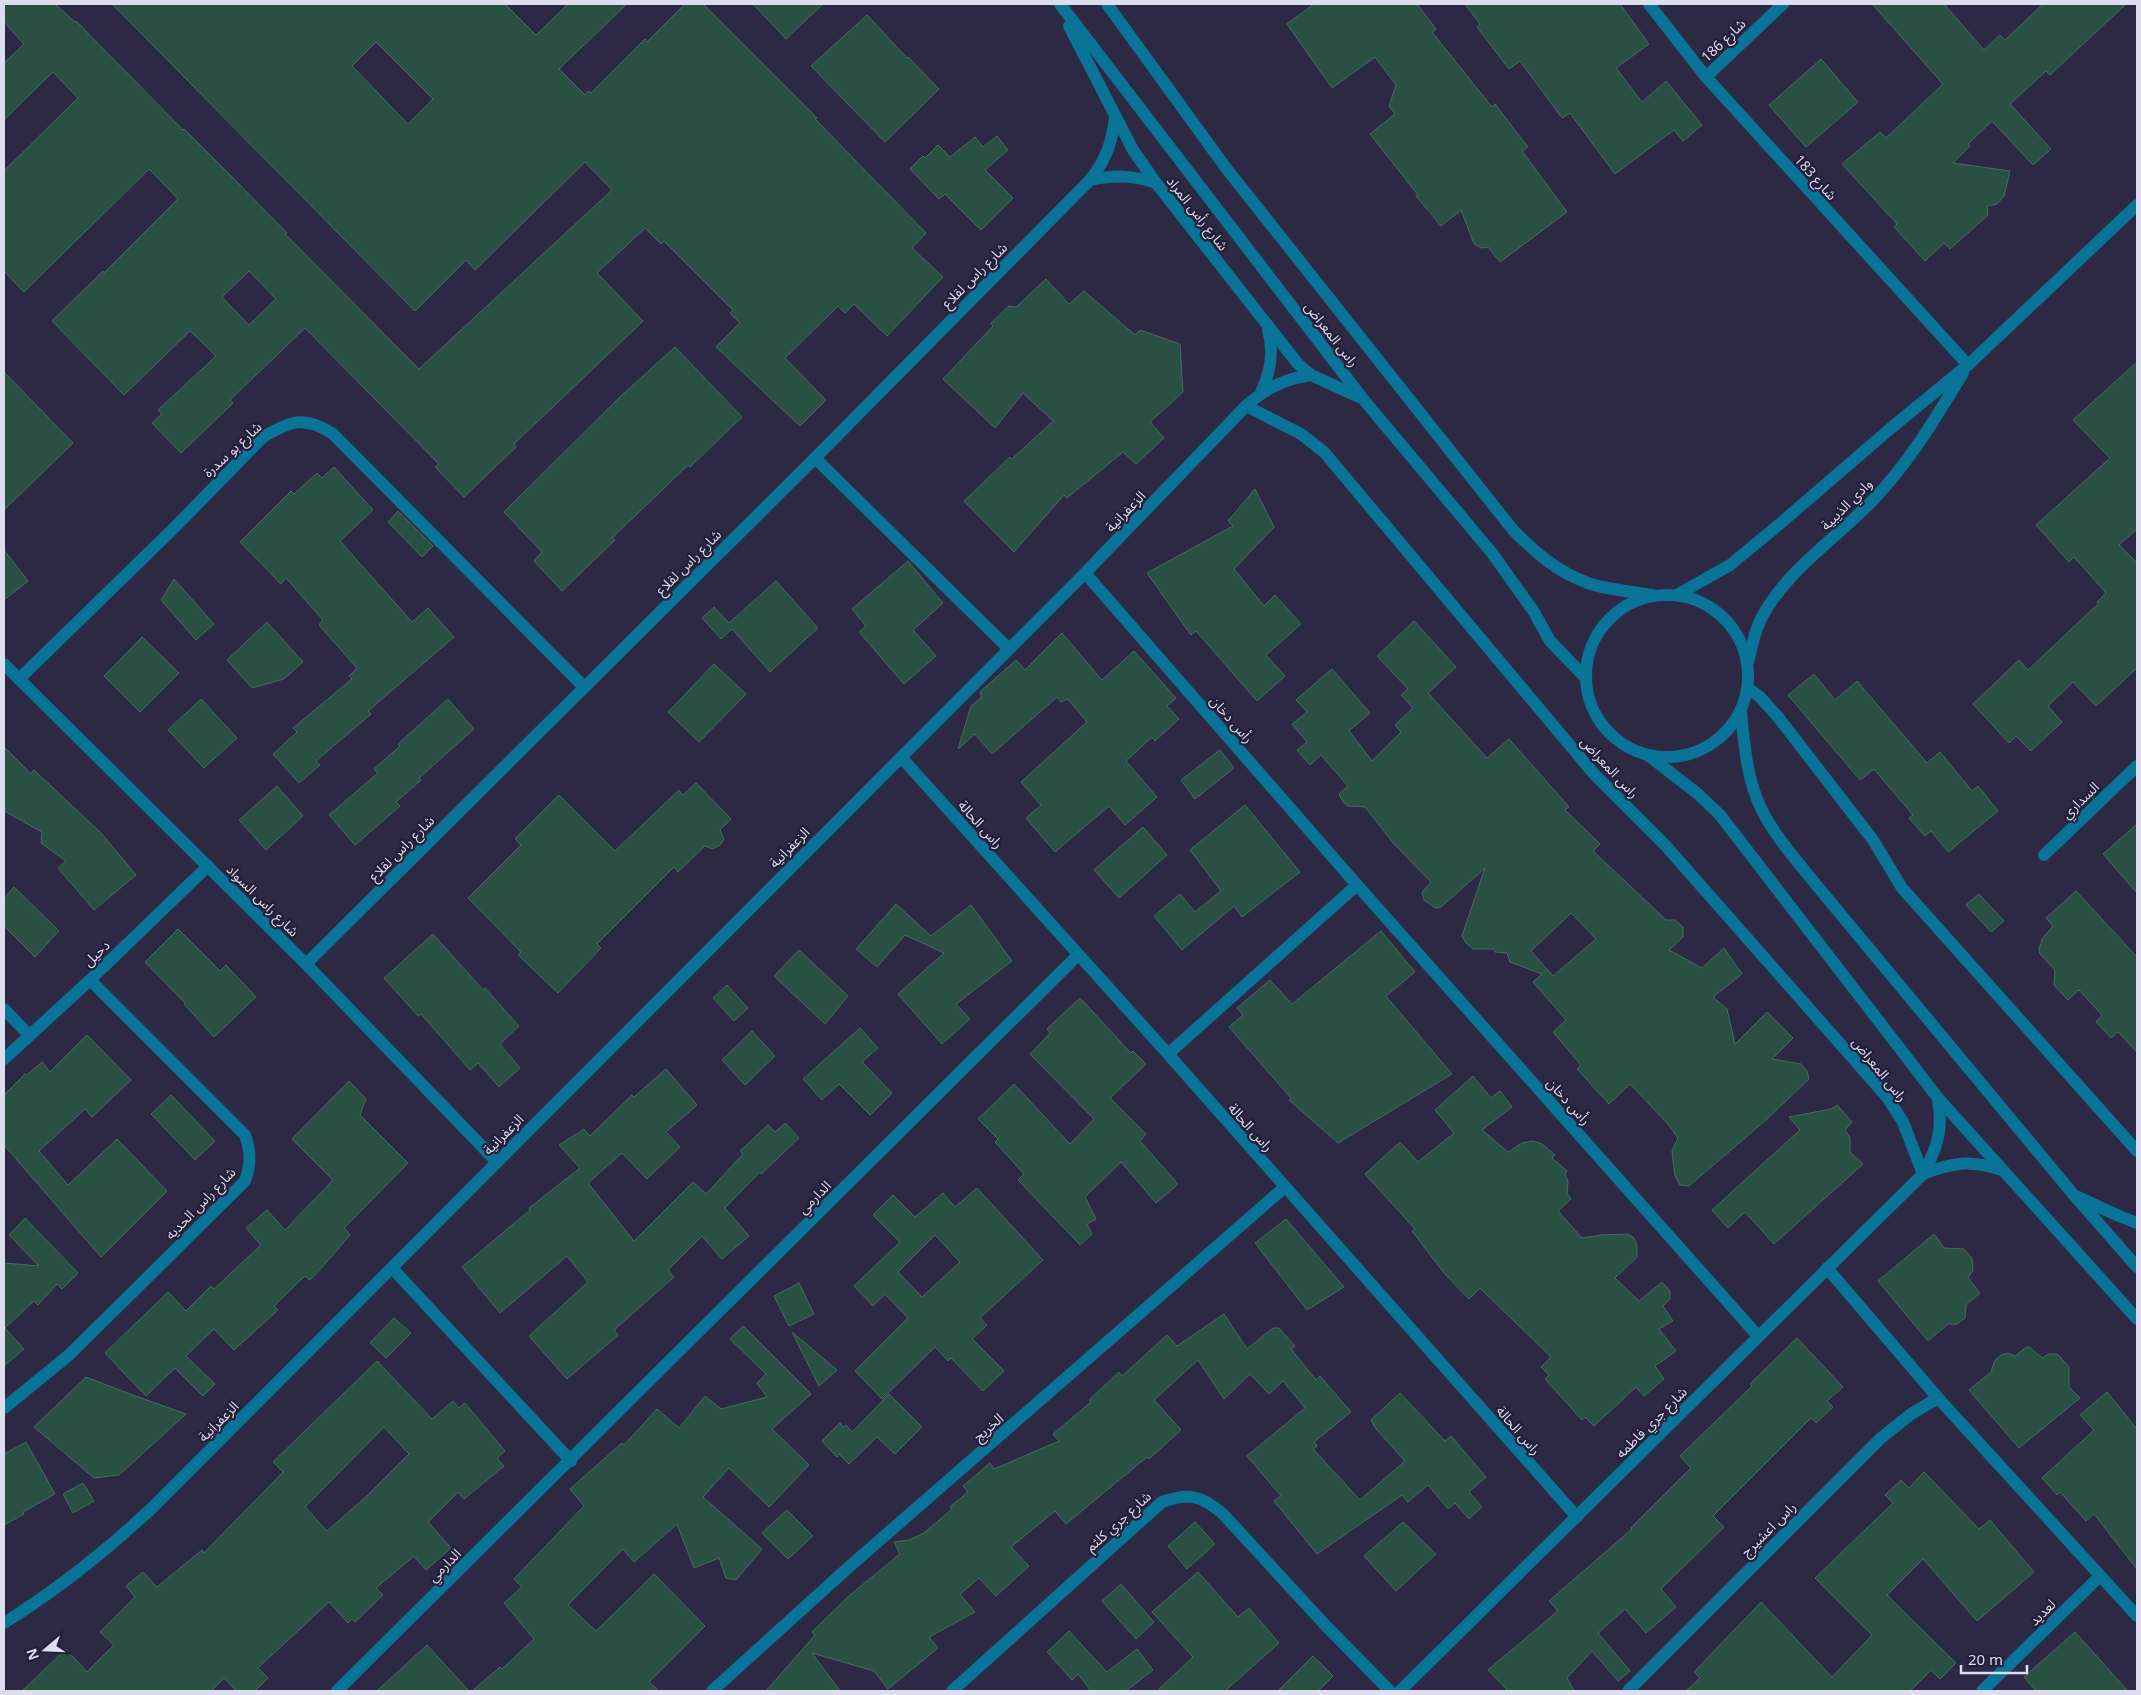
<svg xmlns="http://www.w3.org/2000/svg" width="2141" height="1695" font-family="'Noto Sans','Noto Sans Arabic',sans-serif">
<rect width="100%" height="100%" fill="#2d2945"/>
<!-- building -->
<g fill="#295043" stroke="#456d5f" fill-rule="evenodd">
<path d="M4,4H55L75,22L76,21L183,130L184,129L237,182L287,233L285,234L419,369L612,190L585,162L475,270L466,260L415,311L112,4H505L536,35L568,4H627L559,69L585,95L588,91L591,93L645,39L647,42L685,4H703L817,118L815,119L926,233L912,248L943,277L887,336L854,304L845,313L838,306L785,358L826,400L800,426L716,347L740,323L730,313L733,310L664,241L661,244L645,228L597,273L643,321L514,444L516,447L464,497L435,467L439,464L305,328L230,400L233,403L181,453L152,423L162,414L158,410L216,356L190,331L124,395L52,321L103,271L104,273L178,199L149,169L24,292L4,271V171L78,98L53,72L4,120V63L24,44L4,22ZM376,42L433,99L408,124L352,66ZM249,271L276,299L249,325L222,297Z"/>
<path d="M753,4H823L786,39Z"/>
<path d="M1314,4H1417L1436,29L1432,32L1492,107L1495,104L1528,147L1522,151L1567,212L1500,262L1488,247L1482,248L1474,244L1461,210L1441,226L1416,196L1418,195L1370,134L1395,114L1389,106L1396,85L1375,57L1332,88L1287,24Z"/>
<path d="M1465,4H1620L1649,44L1616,68L1642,102L1666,81L1702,125L1683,141L1674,130L1615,174L1570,113L1562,118L1520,61L1509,69L1477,27L1480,24Z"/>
<path d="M1872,4H1944L1984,50L2000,35L2005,40L2043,4H2126L2050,75L2046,71L2010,104L2051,149L2033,165L1992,121L1968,144L1970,146L1953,163L2010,171L2004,196L1997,204L1987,206L1988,215L1950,249L1944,243L1925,261L1894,227L1897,224L1842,164L1880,132L1886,138L1943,84Z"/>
<path d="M867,15L907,58L908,57L939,89L885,142L811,66Z"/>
<path d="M1821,59L1858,102L1806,147L1769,105Z"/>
<path d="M997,136L1008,150L985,170L1013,198L981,230L945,194L939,199L910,169L923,156L925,158L938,145L950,157L975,137L983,147Z"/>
<path d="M1046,279L1069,304L1084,291L1135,335L1140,330L1180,344L1183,392L1150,422L1164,438L1136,464L1123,452L1067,498L1064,495L1014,552L964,501L1010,457L1012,459L1053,421L1023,393L995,428L943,379L993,326L991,323L1009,306L1016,307Z"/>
<path d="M675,347L742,417L690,467L688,465L612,538L615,540L562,591L534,561L542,552L504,512L622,395Z"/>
<path d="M2137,362V529L2119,545L2137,563V668L2096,706L2073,682L2048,706L2062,722L2031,751L2016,736L2009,743L1973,704L2019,660L2028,670L2099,603L2097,602L2106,593L2074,557L2069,562L2036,525L2110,458L2073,420Z"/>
<path d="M4,372L73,443L4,510Z"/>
<path d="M334,467L373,510L340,541L412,622L428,608L454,637L368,711L371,714L316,761L320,765L299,783L273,754L297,732L293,728L352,679L349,676L357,668L319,625L323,620L286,578L281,584L240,542L291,491L294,494L317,473L322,478Z"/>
<path d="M1255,489L1274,527L1234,569L1264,606L1275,595L1301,624L1266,655L1285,676L1257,701L1196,631L1191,635L1147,573L1233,526L1228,521Z"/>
<path d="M398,511L433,546L422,557L388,522Z"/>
<path d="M4,550L28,581L4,600Z"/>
<path d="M908,561L943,603L913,630L936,656L904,684L859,632L866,626L852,609Z"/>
<path d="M174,579L214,624L196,640L161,600Z"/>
<path d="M776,581L818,628L770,672L732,629L721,639L702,618L714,607L729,623Z"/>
<path d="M1414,621L1456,667L1428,693L1487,758L1509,739L1569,807L1565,810L1600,844L1593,851L1666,920H1675L1683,927V937L1669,950L1702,968L1724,948L1742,974L1713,997L1727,1009L1735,1044L1767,1012L1793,1038L1772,1059L1801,1064L1807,1071L1809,1079L1766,1120L1689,1186L1680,1185L1675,1176L1672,1151L1678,1138L1668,1124L1630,1084L1609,1104L1577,1069L1581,1065L1553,1032L1566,1020L1533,982L1542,974L1510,962L1507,953L1495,952L1494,949H1473L1466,943L1462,936L1485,868L1441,907L1435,908L1424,900L1422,892L1431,882L1394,844L1365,807L1348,806L1343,802L1339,794L1348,786L1321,755L1310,765L1297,750L1307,742L1292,724L1307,712L1296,700L1332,669L1370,713L1349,731L1372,761L1401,732L1395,725L1413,708L1401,695L1408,689L1377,656ZM1571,913L1596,939L1553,976L1531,951Z"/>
<path d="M267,622L303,662L284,679L252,688L227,660Z"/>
<path d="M1062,633L1102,680L1134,651L1176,698L1167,706L1179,719L1155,741L1152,737L1126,761L1157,797L1125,825L1109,806L1055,852L1026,818L1041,805L1021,782L1087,722L1068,699L1061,702L1057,697L992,754L975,734L958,749L971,706L982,697L980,692L1016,660L1025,670Z"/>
<path d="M142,637L179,673L140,712L104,676Z"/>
<path d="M714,664L746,694L699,742L668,712Z"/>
<path d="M1814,674L1835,700L1857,681L1927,763L1940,752L1972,791L1978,786L1998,811L1948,852L1931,831L1925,836L1909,818L1913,815L1874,769L1860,780L1788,695Z"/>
<path d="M201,699L237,738L204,768L168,730Z"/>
<path d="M448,699L474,729L419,778L421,780L396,802L400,806L355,845L329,815L378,773L374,769L400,746L398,744Z"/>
<path d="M4,747L31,774L34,770L102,834L136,875L94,910L58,868L66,861L41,843L42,832L4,811Z"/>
<path d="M1220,750L1234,768L1195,799L1181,780Z"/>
<path d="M696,783L731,819L720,830L724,839L720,845L713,849L705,846L678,872L674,867L597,944L601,948L558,993L518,955L521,952L468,898L521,845L515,839L559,795L615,851L679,790L683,795Z"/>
<path d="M277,786L303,816L266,850L239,820Z"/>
<path d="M1245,805L1300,872L1242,917L1234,906L1182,950L1154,916L1180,894L1195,912L1221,891L1190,850Z"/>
<path d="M2137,824V893L2103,854Z"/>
<path d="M1143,827L1167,855L1119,898L1094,870Z"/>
<path d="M14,887L59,931L35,957L4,926V898Z"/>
<path d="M2076,891L2137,957V1052L2118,1032L2111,1038L2096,1022L2102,1015L2079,990L2068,1000L2054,985L2055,970L2040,954L2039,950L2042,939L2053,926L2046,918Z"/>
<path d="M1979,894L2004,921L1991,932L1966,905Z"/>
<path d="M896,904L931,936L971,905L1012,961L956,1004L970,1019L942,1044L898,994L944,953L905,935L877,967L856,949Z"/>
<path d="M178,929L220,971L226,965L256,997L214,1037L184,1004L185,1003L145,962Z"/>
<path d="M1381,931L1415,972L1386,996L1452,1074L1338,1143L1289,1100L1291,1098L1229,1027L1243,1015L1237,1008L1270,980L1292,1004Z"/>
<path d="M433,934L483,990L485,988L519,1026L500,1044L520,1068L499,1087L478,1063L470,1070L421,1014L418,1016L384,978Z"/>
<path d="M799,950L848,996L825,1024L774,976Z"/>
<path d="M727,985L748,1008L734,1021L713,998Z"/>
<path d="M1080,998L1131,1053L1133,1051L1146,1064L1110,1098L1146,1134L1140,1141L1178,1184L1156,1203L1121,1162L1085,1197L1096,1219L1087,1224L1092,1234L1080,1245L1018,1180L1024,1174L995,1142L998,1139L978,1119L1014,1084L1070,1144L1094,1119L1030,1054L1050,1033L1047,1029Z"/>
<path d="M860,1028L878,1048L862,1062L892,1093L870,1115L839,1084L822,1100L803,1079Z"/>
<path d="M752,1031L775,1056L745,1085L722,1060Z"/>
<path d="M87,1035L131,1080L92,1117L85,1109L39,1151L68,1185L117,1139L167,1191L101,1257L4,1145V1095L25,1074L27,1075L42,1062L50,1072Z"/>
<path d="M666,1069L697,1105L666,1132L680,1147L647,1179L622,1153L588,1183L634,1241L693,1182L706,1194L743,1154L740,1151L768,1125L775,1132L785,1123L799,1138L761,1174L760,1172L725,1208L749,1236L722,1259L702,1236L668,1270L674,1277L614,1330L618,1335L567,1379L529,1336L588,1282L567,1256L500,1313L462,1267L530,1210L529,1208L580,1168L559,1145L584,1129L590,1136L632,1095L634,1097Z"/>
<path d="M1473,1076L1491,1098L1500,1091L1512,1107L1482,1130L1508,1152L1522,1143L1533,1141L1542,1144L1555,1155L1552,1158L1567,1171L1565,1174L1568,1182L1567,1193L1571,1199L1558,1211L1582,1238L1601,1235L1627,1234L1633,1237L1637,1245V1257L1615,1278L1639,1301L1662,1282L1670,1291V1299L1663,1306L1673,1321L1659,1329L1676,1351L1655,1366L1664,1379L1644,1396L1636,1387L1594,1426L1585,1417L1582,1420L1545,1379L1549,1375L1541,1367L1551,1357L1480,1288L1469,1299L1444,1273L1412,1231L1415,1229L1365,1174L1400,1142L1418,1162L1454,1133L1435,1110Z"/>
<path d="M349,1081L366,1099L360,1115L408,1163L344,1228L350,1235L325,1264L310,1280L305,1276L274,1306L278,1310L234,1350L214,1329L186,1356L215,1384L203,1396L175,1368L146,1396L105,1353L168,1292L186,1311L211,1286L214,1289L261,1245L246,1228L267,1210L285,1230L333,1180L292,1139Z"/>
<path d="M171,1095L215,1141L195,1160L151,1114Z"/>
<path d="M1837,1105L1852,1122L1845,1130L1850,1138V1152L1863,1164L1774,1244L1745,1212L1728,1228L1712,1210L1800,1130L1789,1117L1831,1109Z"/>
<path d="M977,1188L1043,1260L980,1318L987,1325L972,1339L1004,1371L983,1391L951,1358L948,1361L935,1347L882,1399L855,1371L908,1318L885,1294L873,1306L854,1286L900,1242L873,1215L893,1195L915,1217L943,1193L955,1207ZM935,1235L960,1262L922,1297L898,1272Z"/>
<path d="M25,1218L78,1273L62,1289L57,1284L38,1305L34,1301L5,1328L24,1349L4,1366V1263L39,1266L9,1235Z"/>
<path d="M1286,1219L1344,1287L1307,1310L1255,1243Z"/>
<path d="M1934,1234L1944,1248L1964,1249L1972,1258L1973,1270L1968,1278L1980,1293L1966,1305L1965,1318L1957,1324H1948L1928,1341L1878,1281Z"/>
<path d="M799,1283L814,1314L789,1326L774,1296Z"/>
<path d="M1224,1314L1247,1349L1273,1328H1279L1295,1346L1291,1349L1316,1380L1320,1376L1351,1412L1314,1442L1317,1446L1313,1449L1360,1500L1405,1461L1376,1429L1371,1420L1400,1393L1445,1441L1451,1436L1486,1477L1469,1492L1482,1507L1469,1519L1455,1503L1448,1509L1428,1485L1408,1502L1402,1495L1317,1554L1274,1501L1281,1496L1247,1456L1305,1408L1283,1381L1269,1394L1250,1374L1224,1399L1198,1360L1154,1400L1181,1430L1149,1459L1147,1457L1066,1524L1055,1511L1011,1547L1029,1566L996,1596L979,1578L960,1594L975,1612L929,1637L938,1648L888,1689L874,1671L812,1653L840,1691H766L815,1635L812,1632L850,1595L900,1554L894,1542L909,1540L924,1533L952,1509L950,1507L968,1492L963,1486L990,1463L994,1469L1059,1441L1053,1434L1091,1402L1089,1400L1119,1372L1122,1376L1167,1335L1177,1346Z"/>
<path d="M394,1318L411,1333L386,1358L370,1343Z"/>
<path d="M743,1326L811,1394L772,1429L809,1465L769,1507L729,1468L703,1497L762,1549L736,1580L726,1578L719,1558L694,1568L677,1524L634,1562L623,1549L568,1605L596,1631L654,1574L705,1626L649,1682L659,1691H472L500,1667L502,1669L534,1639L504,1603L522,1587L514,1579L584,1506L570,1489L622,1443L624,1445L657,1409L679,1428L705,1396L721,1409L767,1397L757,1383L766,1374L730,1339Z"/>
<path d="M792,1332L837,1370L819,1386Z"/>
<path d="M1797,1338L1843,1387L1827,1401L1833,1407L1816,1423L1811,1418L1713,1516L1724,1527L1661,1589L1676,1607L1646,1633L1625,1609L1598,1633L1630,1671L1618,1681L1592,1651L1567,1678L1574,1691H1508L1488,1670L1558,1611L1549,1601L1632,1529L1631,1528L1691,1468L1680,1456L1752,1386L1750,1384Z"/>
<path d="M2028,1346L2042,1358L2049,1354H2057L2064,1361L2069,1367V1387L2080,1398L2019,1448L1969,1390L1991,1372L1995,1360L2001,1355L2008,1353L2015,1356Z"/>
<path d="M377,1361L432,1419L453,1401L459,1408L465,1403L505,1451L497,1458L504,1466L464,1499L458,1492L428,1522L451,1548L426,1570L414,1556L376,1588L383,1595L355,1622L352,1619L348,1623L329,1602L258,1668L268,1678L255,1691H236L224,1678L211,1691H22L66,1649L87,1672L114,1645L100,1632L135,1597L126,1586L143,1572L157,1587L202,1550L204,1553L283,1472L273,1462ZM384,1427L409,1454L368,1495L327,1531L305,1507Z"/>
<path d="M86,1377L130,1394L186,1414L119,1475L94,1478L34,1427Z"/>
<path d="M2107,1392L2137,1429V1569L2094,1514L2086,1521L2060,1492L2057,1495L2042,1478L2094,1430L2080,1415Z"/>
<path d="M889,1394L922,1427L895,1454L877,1437L849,1464L839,1454L837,1457L822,1441L840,1423L843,1427L846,1425L852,1432Z"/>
<path d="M26,1442L55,1494L23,1512L24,1514L4,1525V1454Z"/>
<path d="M1924,1472L1979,1529L1990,1520L2034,1572L1977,1621L1923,1559L1887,1595L1956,1663L1940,1679L1931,1670L1910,1691H1686L1700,1678L1694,1672L1761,1602L1832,1677L1872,1635L1815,1578L1893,1503L1885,1495L1901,1480L1909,1488Z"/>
<path d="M83,1483L94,1501L73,1513L63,1494Z"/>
<path d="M787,1510L813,1536L788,1559L762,1533Z"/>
<path d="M1195,1522L1215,1544L1187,1569L1168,1546Z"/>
<path d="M1403,1522L1436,1554L1396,1591L1364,1556Z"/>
<path d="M1198,1572L1238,1617L1249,1608L1279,1643L1225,1691H1157L1193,1657L1152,1612Z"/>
<path d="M1121,1584L1154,1622L1136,1639L1102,1601Z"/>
<path d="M1069,1631L1107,1672L1137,1649L1153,1670L1126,1691H1091L1078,1674L1072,1680L1047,1652Z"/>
<path d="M2075,1632L2128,1691H2036L2024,1677Z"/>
<path d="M427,1645L469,1691H377Z"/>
<path d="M1313,1656L1333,1676L1318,1691H1278Z"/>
</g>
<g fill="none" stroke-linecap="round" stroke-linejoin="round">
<!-- minor -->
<g stroke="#097398" stroke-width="12">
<path d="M1060,4L1363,399L1492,553L1534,612L1550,641L1585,677"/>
<path d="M1107,4L1226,168L1513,530C1535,552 1557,572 1588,583C1607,590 1631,591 1652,595"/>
<path d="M1649,4L1706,77L1968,365"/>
<path d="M1069,26L1133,150L1156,183L1298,364L1311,375L1359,397"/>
<path d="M1706,77L1783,4"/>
<path d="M1090,180C1114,175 1133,175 1156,183"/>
<path d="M1261,392C1271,371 1274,352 1268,330"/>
<path d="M1246,406L1301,434L1324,452L1594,774L1665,845L1887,1097L1903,1122L1923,1174"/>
<path d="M815,458L1009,649"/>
<path d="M1085,573L1357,885L1758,1336"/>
<circle cx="1667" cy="676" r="81"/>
<path d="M1677,595L1730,565L1782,522L1891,428L1968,365L2137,205"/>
<path d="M1748,662C1752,647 1755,628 1763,615C1789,568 1837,538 1873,500C1909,463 1936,417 1963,373"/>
<path d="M4,664L306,964L496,1161"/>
<path d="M19,679L174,528L263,437C290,421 305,415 333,434L584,687"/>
<path d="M1748,688L1760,697L1778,717L1873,840L1902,888L2137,1151"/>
<path d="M1741,712C1744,741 1746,771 1757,799C1768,829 1798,862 1818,887L2073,1194L2137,1267"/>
<path d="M1649,756L1698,794L1720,815L1938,1098L2137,1319"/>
<path d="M901,757L1168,1054L1577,1517"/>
<path d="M2044,855L2137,766"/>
<path d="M306,964L815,458L1090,180C1106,160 1112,142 1115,118"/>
<path d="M4,1009L29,1035"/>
<path d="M1168,1054L1357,885"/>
<path d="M4,1059L90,980L208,866"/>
<path d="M1923,1174C1953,1162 1971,1160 2002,1170"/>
<path d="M2078,1197L2119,1216L2137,1223"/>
<path d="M392,1268L571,1461"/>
<path d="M1827,1268L1938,1398L2137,1616"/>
<path d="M4,1408L69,1355L245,1181C251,1164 251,1152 245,1135L90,980"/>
<path d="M4,1623C57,1590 107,1550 153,1507L1085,573L1246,406C1266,388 1284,379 1311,375"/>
<path d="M337,1691L1078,955"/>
<path d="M712,1691L850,1566L1285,1187"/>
<path d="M952,1691L1162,1502C1189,1492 1202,1496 1223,1514L1327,1627L1390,1691"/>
<path d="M1400,1691L1923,1174C1938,1147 1943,1129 1938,1098"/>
<path d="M1628,1691L1881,1438L1911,1414L1938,1398"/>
<path d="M1982,1691L2100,1576"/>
</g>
</g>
<g text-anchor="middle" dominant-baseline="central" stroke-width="4.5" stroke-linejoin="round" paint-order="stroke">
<!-- street labels -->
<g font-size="14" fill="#dedcef" stroke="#231f3a">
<text transform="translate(1723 40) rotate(-44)">شارع 186</text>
<text transform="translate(1816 177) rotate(48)">شارع 183</text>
<text transform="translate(1198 213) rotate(52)">شارع رأس المراد</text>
<text transform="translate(974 275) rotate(-45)">شارع راس لقلاع</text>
<text transform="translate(1332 334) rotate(52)">راس المعراض</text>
<text transform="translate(232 449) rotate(-43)">شارع بو سدرة</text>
<text transform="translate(1846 504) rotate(-45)">وادي الذيبية</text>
<text transform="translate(1125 511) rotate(-46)">الزعفرانية</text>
<text transform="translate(688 562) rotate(-45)">شارع راس لقلاع</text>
<text transform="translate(1232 719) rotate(49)">رأس دخان</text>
<text transform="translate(1610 767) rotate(47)">راس المعراض</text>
<text transform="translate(2080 800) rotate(-44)">السداري</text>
<text transform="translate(981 824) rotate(48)">راس الحالة</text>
<text transform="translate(789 847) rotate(-45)">الزعفرانية</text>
<text transform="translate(401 848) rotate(-45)">شارع راس لقلاع</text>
<text transform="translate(263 900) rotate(45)">شارع راس السواد</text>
<text transform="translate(96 953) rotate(-44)">دحيل</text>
<text transform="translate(1880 1069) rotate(51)">راس المعراض</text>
<text transform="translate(1569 1101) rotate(48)">رأس دخان</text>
<text transform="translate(1251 1127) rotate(48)">راس الحالة</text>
<text transform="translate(503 1134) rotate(-45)">الزعفرانية</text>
<text transform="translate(814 1197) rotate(-45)">الدارمي</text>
<text transform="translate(200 1203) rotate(-46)">شارع راس الحديه</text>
<text transform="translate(218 1421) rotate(-45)">الزعفرانية</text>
<text transform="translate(1651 1422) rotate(-45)">شارع جري فاطمه</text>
<text transform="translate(988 1427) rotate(-41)">الخريج</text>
<text transform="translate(1519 1430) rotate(49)">راس الحالة</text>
<text transform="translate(1118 1521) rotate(-42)">شارع جري كلثم</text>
<text transform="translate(1768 1529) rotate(-45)">راس اعشيرج</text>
<text transform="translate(444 1565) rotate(-45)">الدارمي</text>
<text transform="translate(2042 1612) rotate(-44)">لعديد</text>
</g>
</g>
<!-- border -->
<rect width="2141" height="1695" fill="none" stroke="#dedcef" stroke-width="10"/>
<!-- north arrow -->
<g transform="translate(45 1650) rotate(251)" stroke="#231f3a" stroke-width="4" paint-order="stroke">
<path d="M0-4L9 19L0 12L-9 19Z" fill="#dedcef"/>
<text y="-8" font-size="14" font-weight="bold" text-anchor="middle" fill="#dedcef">N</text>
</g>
<!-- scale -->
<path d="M1961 1665v8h66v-8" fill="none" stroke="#dedcef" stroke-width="2.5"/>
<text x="1968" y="1665" font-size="15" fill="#dedcef" stroke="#231f3a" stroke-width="4" paint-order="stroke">20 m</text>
</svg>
